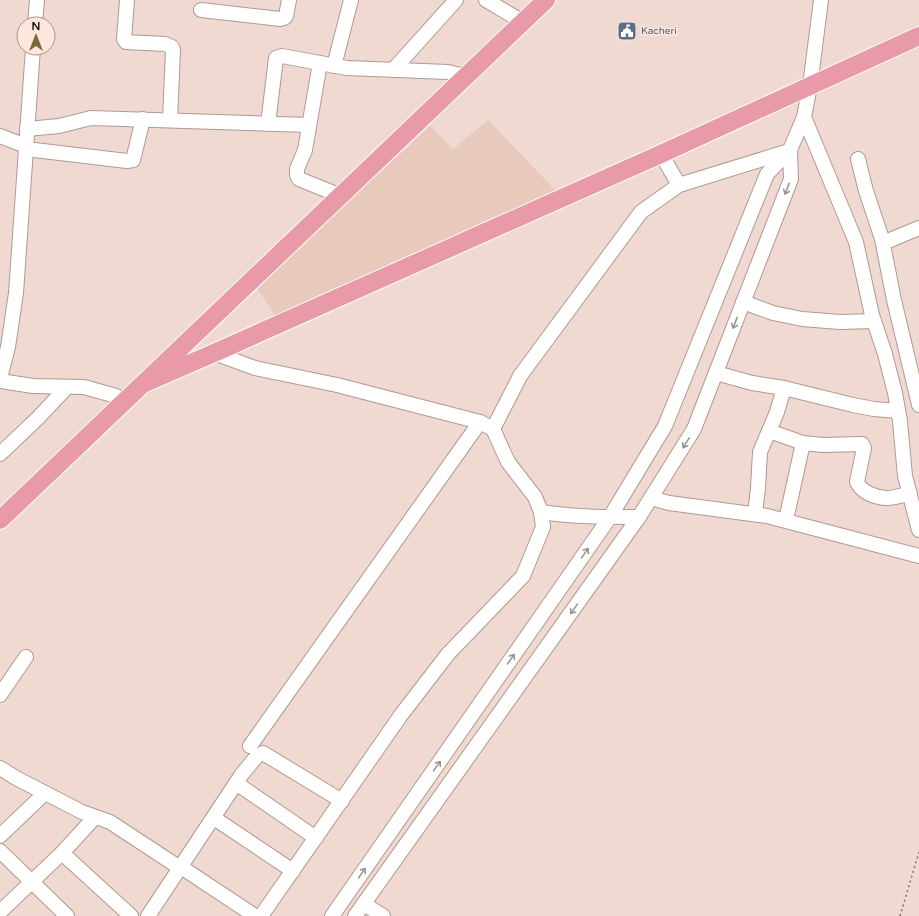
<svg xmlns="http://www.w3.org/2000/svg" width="919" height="916" font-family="'Varela Round',sans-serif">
<rect width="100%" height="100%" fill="#f0d9d0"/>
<!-- built -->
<path fill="#e8cabd" d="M488,120L558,193L278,320L256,287L430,126L453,149Z"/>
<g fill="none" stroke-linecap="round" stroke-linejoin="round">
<!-- minor casing -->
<g stroke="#af9a91" stroke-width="16">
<g id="minor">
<path d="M127,0L124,39L126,42L165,44L172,47L173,50L170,120"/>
<path d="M486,0L523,22"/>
<path d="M201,10L280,19L284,18L286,16L289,0"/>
<path d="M35,24L37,0"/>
<path d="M320,63L305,150L297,169V175L299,179L341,196"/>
<path d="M334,66L351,0"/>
<path d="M393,70L456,0"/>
<path d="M804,117L856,242L872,315L885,354L895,393L900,421L905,476L919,530"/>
<path d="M268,124L276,58L282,56L347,68L448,72L466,76"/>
<path d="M27,129L59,126L91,118L309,125"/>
<path d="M0,136L26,146"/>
<path d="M26,149L127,161L133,160L143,119"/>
<path d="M661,154L679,185"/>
<path d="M858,159L866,191L882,239L894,300L919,405"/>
<path d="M883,243L919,228"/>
<path d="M743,302L773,313L802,319L840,322L874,321"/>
<path d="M214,353L255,368L337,385L480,422L493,429L508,462L535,497L541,512L543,527L523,576L448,654L401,715L261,916"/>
<path d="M716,373L752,383L784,388L853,405L874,409L898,411"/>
<path d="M0,378L8,347L16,293L33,48"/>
<path d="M0,381L33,386L84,387L116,396L121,405"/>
<path d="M493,429L520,376L641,212L679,185L789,151"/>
<path d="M769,431L803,443L823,445L862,444L864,448L857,482C861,492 876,498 887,498C894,498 902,495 910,494"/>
<path d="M0,454L38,418L67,387"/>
<path d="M651,498L669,503L767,516L919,556"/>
<path d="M541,512C573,517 606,517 639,517"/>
<path d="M755,514L758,488L760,452L777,412L784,388"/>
<path d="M786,520L803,443"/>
<path d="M0,695L26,657"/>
<path d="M250,746L480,422"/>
<path d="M0,768L16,778L82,812L110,822L174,864"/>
<path d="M236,783L316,838"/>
<path d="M214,818L293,871"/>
<path d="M0,836L45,793"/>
<path d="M0,851L67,916"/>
<path d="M62,853L131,916"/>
<path d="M181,867L255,916"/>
<path d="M364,904L383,916"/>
<path d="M0,912L62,853L95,817"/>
<path d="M148,916L242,774L257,756L263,753L342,801"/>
<path d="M332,916L610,517L665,426L767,174L790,150L804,117L810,86L821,0"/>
<path d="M355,916L639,517L694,429L791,179L790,150"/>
</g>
</g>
<!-- major casing -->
<g stroke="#fff" stroke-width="20">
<g id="major">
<path d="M145,383L214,353L661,154L919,36"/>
<path d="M0,520L546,0"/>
</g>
</g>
<!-- path -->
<path stroke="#82726d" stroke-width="1.5" stroke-dasharray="2 3" stroke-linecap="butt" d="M900,916L919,852"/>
<!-- minor -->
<use href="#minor" stroke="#fff" stroke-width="14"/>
<!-- major -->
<use href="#major" stroke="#e89aa9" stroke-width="18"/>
</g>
<!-- one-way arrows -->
<defs><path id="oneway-shaft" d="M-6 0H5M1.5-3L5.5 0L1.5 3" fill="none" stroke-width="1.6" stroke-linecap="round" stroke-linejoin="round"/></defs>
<g stroke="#989493">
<use href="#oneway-shaft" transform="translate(787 189) rotate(111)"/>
<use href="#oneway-shaft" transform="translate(735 323) rotate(111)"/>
<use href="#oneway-shaft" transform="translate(686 443) rotate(122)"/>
<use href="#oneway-shaft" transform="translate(585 553) rotate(-55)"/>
<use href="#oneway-shaft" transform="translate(574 609) rotate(125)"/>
<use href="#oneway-shaft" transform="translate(511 659) rotate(-55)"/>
<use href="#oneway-shaft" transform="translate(437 766) rotate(-55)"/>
<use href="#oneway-shaft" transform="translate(362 873) rotate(-55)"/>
</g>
<!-- icons -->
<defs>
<g id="civic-square" transform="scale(1)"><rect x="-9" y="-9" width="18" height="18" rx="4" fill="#5c6f8a" stroke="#fee6dd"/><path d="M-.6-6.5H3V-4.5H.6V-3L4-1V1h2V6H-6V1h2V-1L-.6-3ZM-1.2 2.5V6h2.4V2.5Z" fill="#fff"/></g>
</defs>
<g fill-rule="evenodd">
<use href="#civic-square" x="627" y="31"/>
</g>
<g text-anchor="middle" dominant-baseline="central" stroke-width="3" stroke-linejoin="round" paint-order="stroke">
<!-- service labels -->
<g font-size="10" fill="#4e5e75" stroke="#fee6dd" text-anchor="start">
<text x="641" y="31">Kacheri</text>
</g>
</g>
<!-- north arrow -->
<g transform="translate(36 36)"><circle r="19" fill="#fee6dd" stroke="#a2918a"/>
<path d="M0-3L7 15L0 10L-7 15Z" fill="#7a6736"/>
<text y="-6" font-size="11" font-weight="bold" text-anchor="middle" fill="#19110e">N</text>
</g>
</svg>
